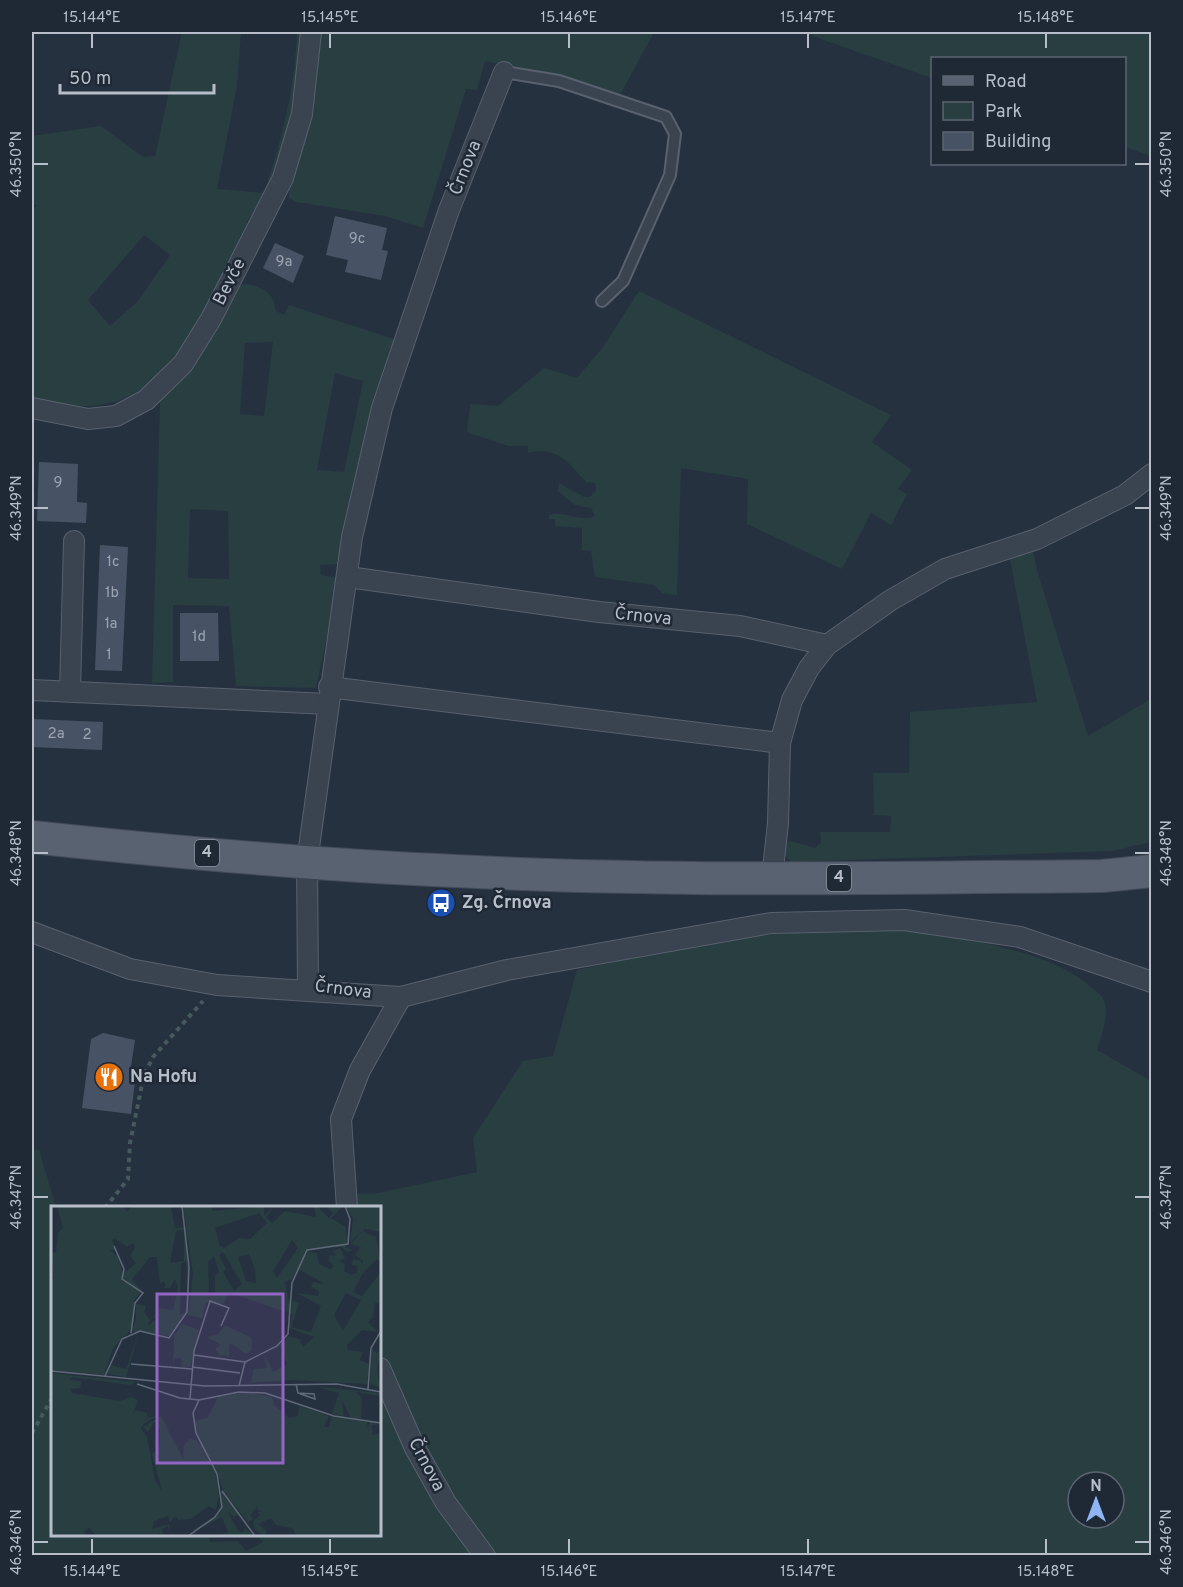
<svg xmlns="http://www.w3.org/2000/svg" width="1183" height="1587" font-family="Overpass,sans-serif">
<rect width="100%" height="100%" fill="#263140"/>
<!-- green -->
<g fill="#283e41" fill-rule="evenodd">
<path d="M182,32H241L237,86L217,189L264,193C282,140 295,88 297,32H304L298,98L269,193L247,221V239C196,328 159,439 32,397V211L37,205L32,204V136L101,126L143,157L155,156ZM144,235L170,255L138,301L110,326L88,300Z"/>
<path d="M320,32H654L619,97L552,75L485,61L477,90L466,89L423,228L385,216L297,202L289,198C288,180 297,165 302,148C312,110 319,71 320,32Z"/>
<path d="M801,32H1151V156L1125,147L1124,58H932V78Z"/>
<path d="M249,284C266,290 273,292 276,311L284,315L289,305L394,339L373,406L338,564L320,565L321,575L336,578L338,585L316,688L236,686L229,606L173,605V682L152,683L160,402L238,285ZM273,342L264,416L240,414L245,343ZM335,373L363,381L344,472L317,470ZM190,509L228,511L229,579L188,578Z"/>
<path d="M639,291L891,415L872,442L912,470L898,489L907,494L891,525L871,513L842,569L747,524L748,479L681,468L677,595L662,593L654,585L595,577L591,551L582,550V528L555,526V519H549V515C565,510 580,523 595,516L591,508L575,505L558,491L559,483L584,497H590L596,490L595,483L586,482C568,462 557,446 528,453V446H508L467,432L470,404L498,406L544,368L577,378L603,347Z"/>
<path d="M1032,545L1037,570L1088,736L1151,699V842L1112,851L791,862L785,856L783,845L791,841L815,848L821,843L820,832H890L891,816L874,815L873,773H909L910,712L1037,702L1009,554Z"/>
<path d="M896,929C953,937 1049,948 1092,988C1096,991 1103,996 1104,1001C1110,1017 1101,1035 1097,1050L1151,1081V1555H491L428,1459L387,1370L380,1344V1208L356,1207L354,1194L378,1193L477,1172L473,1138L523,1061L553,1056L577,970L699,943L790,932ZM1078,1482H1114V1518H1078Z"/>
<path d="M35,1150H39L56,1207L52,1208V1534L209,1535L210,1542L238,1541L246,1551L263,1542L257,1535L380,1534V1386L474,1555H32V1233L34,1232L32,1151Z"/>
</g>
<!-- building -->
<g fill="#475364">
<path d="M335,216L387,228L382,250L388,251L381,280L345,272L348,260L326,255Z"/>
<path d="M275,243L304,256L293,283L263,268Z"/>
<path d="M39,462L78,464L77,502L87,503L86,523L37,521Z"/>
<path d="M100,545L128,547L122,671L95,670Z"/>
<path d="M180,613H218L219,661H180Z"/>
<path d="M32,719L103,722L102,750L32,747Z"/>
<path d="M103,1033L135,1040L130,1073L135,1082L131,1114L82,1108L91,1039Z"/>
</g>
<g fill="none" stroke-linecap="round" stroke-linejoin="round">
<!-- lane casing -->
<g stroke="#58616d" stroke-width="14">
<path id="lane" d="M504,72L559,81L666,117L675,134L670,175L623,281L602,301"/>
</g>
<!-- street casing -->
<g stroke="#58616d" stroke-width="22">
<g id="street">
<path d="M32,408L88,419L116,416L146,400L183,364L211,319L283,178L302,114L311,32"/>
<path d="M348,577L599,612L740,626L827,645"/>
<path d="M329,687L780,743"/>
<path d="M32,690L328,704"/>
<path d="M70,691L74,541"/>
<path d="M772,878L778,823L780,743L792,700L809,668L827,645L891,600L945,569L1037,539L1125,495L1152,474"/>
<path d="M32,932L130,969L217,985L401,997L507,970L771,923L904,920L1020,937L1152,982"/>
<path d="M308,989L307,862L352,537L382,408L449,210L504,72"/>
<path d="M347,1208L341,1119L360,1070L401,997"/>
<path d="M380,1368L415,1448L446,1503L485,1556"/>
</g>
</g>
<!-- primary casing -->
<g stroke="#444c59" stroke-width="34">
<path id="primary" d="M32,837C172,852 314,865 455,871C671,882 886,878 1102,876L1152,871"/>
</g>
<!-- path -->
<g stroke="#465a5e" stroke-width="4" stroke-dasharray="4.5 4.5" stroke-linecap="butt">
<path d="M105,1208L128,1179L130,1143L144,1075L153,1057L203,1001"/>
<path d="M32,1433L52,1398"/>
</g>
<!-- lane -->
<use href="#lane" stroke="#3a4350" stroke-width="10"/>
<!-- street -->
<use href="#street" stroke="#3a4350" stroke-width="20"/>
<!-- primary -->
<use href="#primary" stroke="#586270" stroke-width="32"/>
</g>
<!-- ticks -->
<path fill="none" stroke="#b7beca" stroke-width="2" d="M92,33V48M330,33V48M569,33V48M808,33V48M1046,33V48M33,164H48M1135,164H1150M33,508H48M1135,508H1150M33,853H48M1135,853H1150M33,1197H48M1135,1197H1150M92,1539V1554M330,1539V1554M569,1539V1554M808,1539V1554M1046,1539V1554M33,1542H48M1135,1542H1150"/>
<!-- icons -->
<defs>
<g id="bus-disc" transform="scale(1.5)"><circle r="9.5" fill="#1a4fb4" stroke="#1f2835"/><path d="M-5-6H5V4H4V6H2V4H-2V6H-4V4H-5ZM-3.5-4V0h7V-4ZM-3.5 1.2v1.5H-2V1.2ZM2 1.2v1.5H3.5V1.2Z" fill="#fff"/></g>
<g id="restaurant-disc" transform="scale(1.5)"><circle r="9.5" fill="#e8710a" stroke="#1f2835"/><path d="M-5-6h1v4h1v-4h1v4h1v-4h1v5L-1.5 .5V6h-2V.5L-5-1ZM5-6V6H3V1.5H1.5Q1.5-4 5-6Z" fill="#fff"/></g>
</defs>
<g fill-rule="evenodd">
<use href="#bus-disc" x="441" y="903"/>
<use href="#restaurant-disc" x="109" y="1077"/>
</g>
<g text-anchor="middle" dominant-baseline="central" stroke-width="5" stroke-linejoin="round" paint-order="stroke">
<!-- number labels -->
<g font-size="15" fill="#9ba3b0">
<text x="357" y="239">9c</text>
<text x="284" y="262">9a</text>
<text x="58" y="483">9</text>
<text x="113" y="562">1c</text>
<text x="112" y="593">1b</text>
<text x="111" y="624">1a</text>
<text x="199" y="637">1d</text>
<text x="109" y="655">1</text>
<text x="56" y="734">2a</text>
<text x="87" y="735">2</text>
</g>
<!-- shield labels -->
<g fill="#1f2835" stroke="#89919d" stroke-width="1.5">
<rect x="195" y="840" width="24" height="26" rx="4.5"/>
<rect x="827" y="865" width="24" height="26" rx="4.5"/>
</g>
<g font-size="16" font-weight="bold" fill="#b7beca">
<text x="207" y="853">4</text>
<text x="839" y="878">4</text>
</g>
<!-- street labels -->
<g font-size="18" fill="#b7beca" stroke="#1f2835">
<text transform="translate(466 168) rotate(-68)">Črnova</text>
<text transform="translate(230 282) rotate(-63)">Bevče</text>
<text transform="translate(643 617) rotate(6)">Črnova</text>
<text transform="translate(343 990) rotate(7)">Črnova</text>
<text transform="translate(426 1465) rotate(62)">Črnova</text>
</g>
<!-- poi labels -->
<g font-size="18" font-weight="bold" fill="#b7beca" stroke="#1f2835" text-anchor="start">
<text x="462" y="903">Zg. Črnova</text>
<text x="130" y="1077">Na Hofu</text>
</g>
</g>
<!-- overview -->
<g transform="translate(51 1206)">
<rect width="330" height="330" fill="#263140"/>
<path d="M6,0H71L76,6L82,0H120L124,22L135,21L138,86L132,113L118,130L81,125L85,113V98L95,100L93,106L99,114L97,120L109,110L102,112L108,102L122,104L127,81L124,73L119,82H113L115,79L113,75L109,78L106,51H99L81,73L91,85L83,94V115L77,127L62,142L53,169L0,164V73H3L0,47L5,46L7,27L12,22ZM133,24V55L119,57L125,25ZM64,32L76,41L82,37L84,41L79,50L85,57L72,68L67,51L59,44H65L61,34ZM135,55L137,95L134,108H129L130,58ZM132,0H159L162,5L213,0V10L224,0L215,11L221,17L234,5L265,11L263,0H266L278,12L282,7L276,0H292L280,12L295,21L297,38L294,41L302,44L296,46L290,41L258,42L242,72L234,76L240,104L241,94L248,97L240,121L260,126L270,100L246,87L267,90L268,85L260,81L262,76L274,78L247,63L257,45L266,47L268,58L279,63L283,60L277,55L279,49L285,50L282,45L289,42L294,52L288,55L294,58L293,65L301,69L306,66L307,60L301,59L302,53L310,55L311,61L312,55L304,49L310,41L299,38L312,25L325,31L330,58L326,53L311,68L302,86L311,90L330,66V98L324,97L322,111L317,116L328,126L311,124L296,139L297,144L312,146L309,154L318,158L316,178L241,174L193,177L200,176L203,163L216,162L213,147L222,166L236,158L229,139L236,130L248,133L252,141L263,131L238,122L241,108L185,89L177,88L172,98L155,97L151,112L137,109L142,68ZM208,7L216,17L199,33L188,32L173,42L169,40L164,22ZM241,34L247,42L226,72L222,65ZM172,46L191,78L183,85L172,66L175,63L168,49ZM198,48L204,63L205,77L195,75L187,51ZM163,50L168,67L164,69V87L158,88L157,56ZM295,87L310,94L292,125L283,109ZM295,0H330V26L314,23L299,36L302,13ZM131,118L148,124L139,161H131L130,152H124L122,160L123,130ZM174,119L201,132V144L195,148L179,137L178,151L169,149L164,143L169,139L156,131L167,128ZM88,126L75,171L57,168L59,159L75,163ZM330,142L326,165L330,183L319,177L321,143L326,147ZM0,167L85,176L78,179L22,171L18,174L31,175L29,182L19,183L21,187L69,195L80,191L87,194L82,208L85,204L96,207V212L107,209L93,218L90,222L96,231L104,274L111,285L101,248L108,242L109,224L106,221L109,216H103L97,226L92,221L110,210L132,253L133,239L139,233L146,234L164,265L168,289L165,304L158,300L140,313L127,314L125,310L119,316L117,310L103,315L101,323L118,318L120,330L117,320L111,323L112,330H108L107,324V330H46L38,322L33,326L36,330H0ZM267,181L330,187V195L328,190L305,186L311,192L310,213L300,212L291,194L293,210L281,208L288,187ZM196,186L221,191L223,199L238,212L247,210L248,200L278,210L273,221H278L280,210L316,216L317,222L319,216L330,218L321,219V229L330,227V330H246L241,322L225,319L220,312L207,318L216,325L214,330L204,324L202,315L209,309L206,305L211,306L206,303L207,299L199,310L203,313L197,316L172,285L167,268L149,239L143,215L156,212L167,191ZM170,285L188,309L183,311L177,306L186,323L190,327L195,323L203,330H167L177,326L171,311L144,325L146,330L142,324L169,308Z" fill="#283e41" fill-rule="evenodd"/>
<path fill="none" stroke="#606977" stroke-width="1.5" d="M63,40L73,63L71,73L92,87L84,97L80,127M143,149L194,156M80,158L141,163M141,161L189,167M0,165L154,180L286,178L330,186M54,170L71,133L89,125L118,132L136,106L138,61L131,0M86,178L129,192L148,194L188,186L214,187L283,210L330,217M245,178L247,187L263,188L264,193L247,187M188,180L194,156L226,140L237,128L241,77L256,44L297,38L299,13L294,0M317,183L320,142L330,125M139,193L143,145L159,95L178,102L170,120M171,285L204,330M137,330L164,311L171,301L166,268L145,227L142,207L148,194"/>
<path fill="#9366c3" fill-opacity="0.15" stroke="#9366c3" stroke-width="3" d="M106,88H232V257H106Z"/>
<rect width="330" height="330" fill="none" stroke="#b7beca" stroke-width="3"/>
</g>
<!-- border -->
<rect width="1183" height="1587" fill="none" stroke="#1f2835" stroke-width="66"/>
<!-- legend -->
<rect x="931" y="57" width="195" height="108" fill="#1f2835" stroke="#5c6471" stroke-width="1.5"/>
<rect x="943" y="76" width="30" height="9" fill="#586270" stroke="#5c6471" stroke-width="1.5"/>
<text x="985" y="87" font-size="18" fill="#b7beca">Road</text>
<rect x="943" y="102" width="30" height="18" fill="#283e41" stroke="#5c6471" stroke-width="1.5"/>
<text x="985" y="117" font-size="18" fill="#b7beca">Park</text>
<rect x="943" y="132" width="30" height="18" fill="#475364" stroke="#5c6471" stroke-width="1.5"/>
<text x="985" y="147" font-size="18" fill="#b7beca">Building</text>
<!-- north arrow -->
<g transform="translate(1096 1500)"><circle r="28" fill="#1f2835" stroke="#5c6471" stroke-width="1.5"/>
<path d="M0-4.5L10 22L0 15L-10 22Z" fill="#90b5f6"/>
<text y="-9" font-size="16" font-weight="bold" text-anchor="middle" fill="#b7beca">N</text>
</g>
<!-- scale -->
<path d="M60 84v9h154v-9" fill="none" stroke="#b7beca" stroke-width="3"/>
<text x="69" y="84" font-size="18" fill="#b7beca" stroke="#1f2835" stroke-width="4.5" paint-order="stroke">50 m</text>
<rect x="33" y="33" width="1117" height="1521" fill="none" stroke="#b7beca" stroke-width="2"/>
<g font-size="15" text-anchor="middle" fill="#b7beca">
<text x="92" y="22">15.144°E</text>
<text x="330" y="22">15.145°E</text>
<text x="569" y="22">15.146°E</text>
<text x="808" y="22">15.147°E</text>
<text x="1046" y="22">15.148°E</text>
<text transform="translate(16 164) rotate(-90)" y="5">46.350°N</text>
<text transform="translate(1166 164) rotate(-90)" y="5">46.350°N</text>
<text transform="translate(16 508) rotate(-90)" y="5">46.349°N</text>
<text transform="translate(1166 508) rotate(-90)" y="5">46.349°N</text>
<text transform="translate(16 853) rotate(-90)" y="5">46.348°N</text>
<text transform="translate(1166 853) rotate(-90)" y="5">46.348°N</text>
<text transform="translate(16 1197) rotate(-90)" y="5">46.347°N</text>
<text transform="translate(1166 1197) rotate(-90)" y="5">46.347°N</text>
<text transform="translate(16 1542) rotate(-90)" y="5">46.346°N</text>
<text transform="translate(1166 1542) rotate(-90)" y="5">46.346°N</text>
<text x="92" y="1576">15.144°E</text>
<text x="330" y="1576">15.145°E</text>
<text x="569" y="1576">15.146°E</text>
<text x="808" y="1576">15.147°E</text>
<text x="1046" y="1576">15.148°E</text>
</g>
</svg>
